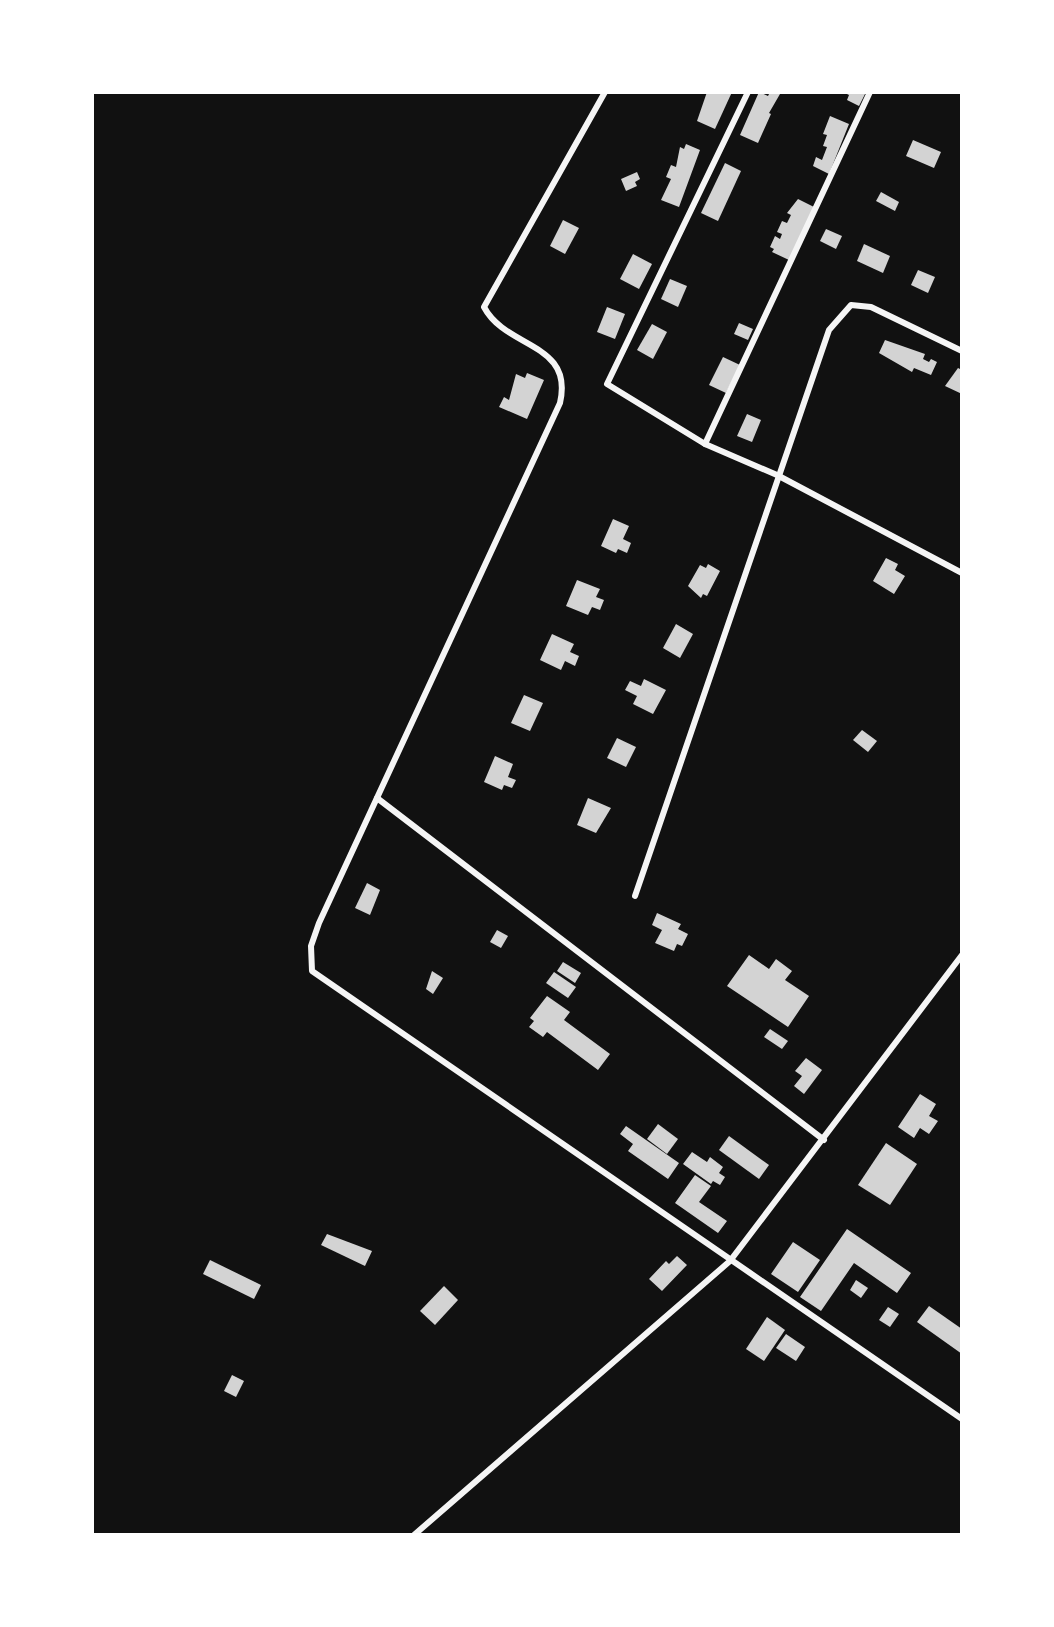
<svg xmlns="http://www.w3.org/2000/svg" width="1054" height="1627" font-family="'Source Sans 3',sans-serif">
<rect width="100%" height="100%" fill="#111"/>
<!-- building -->
<g fill="#d3d3d3">
<path d="M707,92H732L715,129L697,121Z"/>
<path d="M759,92L768,96L770,92L780,94L769,113L771,114L758,143L740,135Z"/>
<path d="M843,92H866L859,106L847,100L849,95Z"/>
<path d="M830,116L849,124L829,174L813,166L816,157L822,160L827,147L823,146L827,135L823,134Z"/>
<path d="M913,140L941,152L934,168L906,156Z"/>
<path d="M686,144L700,150L679,207L661,200L671,179L666,177L671,165L676,167L680,147L684,149Z"/>
<path d="M725,163L741,171L718,221L701,213Z"/>
<path d="M637,172L640,179L635,182L637,186L626,191L621,179Z"/>
<path d="M881,192L899,202L895,211L876,201Z"/>
<path d="M798,199L814,207L789,260L772,252L774,249L770,247L775,236L780,239L782,234L777,232L782,221L787,223L791,215L787,213Z"/>
<path d="M563,220L579,228L565,254L550,246Z"/>
<path d="M826,229L842,236L836,249L820,241Z"/>
<path d="M864,244L890,256L883,273L857,261Z"/>
<path d="M633,254L652,264L639,289L620,279Z"/>
<path d="M918,270L935,277L928,293L911,285Z"/>
<path d="M670,279L687,286L678,307L661,299Z"/>
<path d="M607,307L625,314L615,339L597,332Z"/>
<path d="M739,323L753,329L748,340L734,334Z"/>
<path d="M652,324L667,332L653,359L637,350Z"/>
<path d="M885,340L925,354L923,359L929,362L931,359L937,362L931,375L914,368L912,372L879,353Z"/>
<path d="M723,357L740,365L726,393L709,385Z"/>
<path d="M958,368L962,370V394L945,386Z"/>
<path d="M527,373L544,380L527,419L499,407L504,397L509,400L516,374L525,378Z"/>
<path d="M747,414L761,420L752,442L737,436Z"/>
<path d="M613,519L629,526L623,539L631,543L627,553L618,549L616,553L601,546Z"/>
<path d="M886,558L898,564L895,570L905,576L894,594L873,581Z"/>
<path d="M708,564L720,571L707,596L703,594L701,598L688,586L700,565L706,568Z"/>
<path d="M577,580L600,589L596,597L604,600L600,610L592,607L588,615L566,606Z"/>
<path d="M676,624L693,634L680,658L663,648Z"/>
<path d="M552,634L574,644L570,652L579,656L575,666L565,661L561,670L540,660Z"/>
<path d="M644,679L666,690L653,714L633,704L637,696L625,690L630,681L641,686Z"/>
<path d="M524,695L543,703L530,731L511,723Z"/>
<path d="M862,730L877,741L868,752L853,740Z"/>
<path d="M617,738L636,747L626,767L607,758Z"/>
<path d="M495,756L513,764L508,777L516,780L512,788L504,785L502,790L484,782Z"/>
<path d="M588,798L611,808L596,833L577,825Z"/>
<path d="M367,883L380,890L370,915L355,908Z"/>
<path d="M657,913L681,924L678,929L688,934L682,946L677,944L674,951L655,943L662,930L652,925Z"/>
<path d="M497,930L508,936L501,948L490,942Z"/>
<path d="M749,955L769,969L776,959L792,971L785,980L809,996L788,1027L727,986Z"/>
<path d="M563,962L581,973L575,983L557,971Z"/>
<path d="M432,971L443,978L433,994L426,989Z"/>
<path d="M554,972L576,987L568,998L546,983Z"/>
<path d="M547,996L570,1012L564,1020L610,1054L598,1070L547,1032L543,1037L529,1027L534,1021L530,1018Z"/>
<path d="M770,1029L788,1041L782,1049L764,1037Z"/>
<path d="M806,1058L822,1070L804,1094L794,1086L802,1076L795,1071Z"/>
<path d="M920,1094L936,1104L929,1116L938,1121L929,1134L920,1128L914,1138L898,1127Z"/>
<path d="M658,1124L678,1139L667,1154L647,1139Z"/>
<path d="M626,1126L679,1163L668,1179L628,1151L633,1144L620,1134Z"/>
<path d="M729,1136L769,1165L759,1179L719,1150Z"/>
<path d="M886,1143L917,1164L890,1205L858,1185Z"/>
<path d="M692,1152L707,1162L710,1157L723,1167L719,1173L725,1177L720,1185L713,1181L711,1184L683,1164Z"/>
<path d="M695,1175L711,1186L699,1202L727,1221L718,1233L675,1203Z"/>
<path d="M847,1229L911,1273L897,1293L854,1263L821,1311L800,1297Z"/>
<path d="M327,1234L372,1251L365,1266L321,1245Z"/>
<path d="M793,1242L820,1260L798,1292L771,1274Z"/>
<path d="M677,1256L687,1265L662,1291L649,1279L666,1261L669,1264Z"/>
<path d="M210,1260L261,1285L254,1299L203,1274Z"/>
<path d="M856,1280L868,1288L861,1298L850,1290Z"/>
<path d="M444,1286L458,1300L435,1325L420,1311Z"/>
<path d="M929,1306L962,1329V1354L917,1322Z"/>
<path d="M888,1307L899,1314L890,1327L879,1320Z"/>
<path d="M767,1317L785,1330L764,1361L746,1349Z"/>
<path d="M786,1334L805,1347L796,1361L776,1348Z"/>
<path d="M232,1375L244,1381L236,1397L224,1391Z"/>
</g>
<g fill="none" stroke-linecap="round" stroke-linejoin="round">
<!-- minor -->
<g stroke="#f5f5f5" stroke-width="6">
<path d="M605,92L484,307C506,349 574,342 560,403L319,923L311,946L312,971L962,1419"/>
<path d="M870,92L705,444L777,475L962,573"/>
<path d="M705,444L607,384L748,92"/>
<path d="M377,798L824,1140"/>
<path d="M635,896L829,330L851,305L871,307L962,351"/>
<path d="M414,1535L730,1261L962,955"/>
</g>
</g>
<!-- border -->
<rect width="1054" height="1627" fill="none" stroke="#ffffff" stroke-width="188"/>
</svg>
